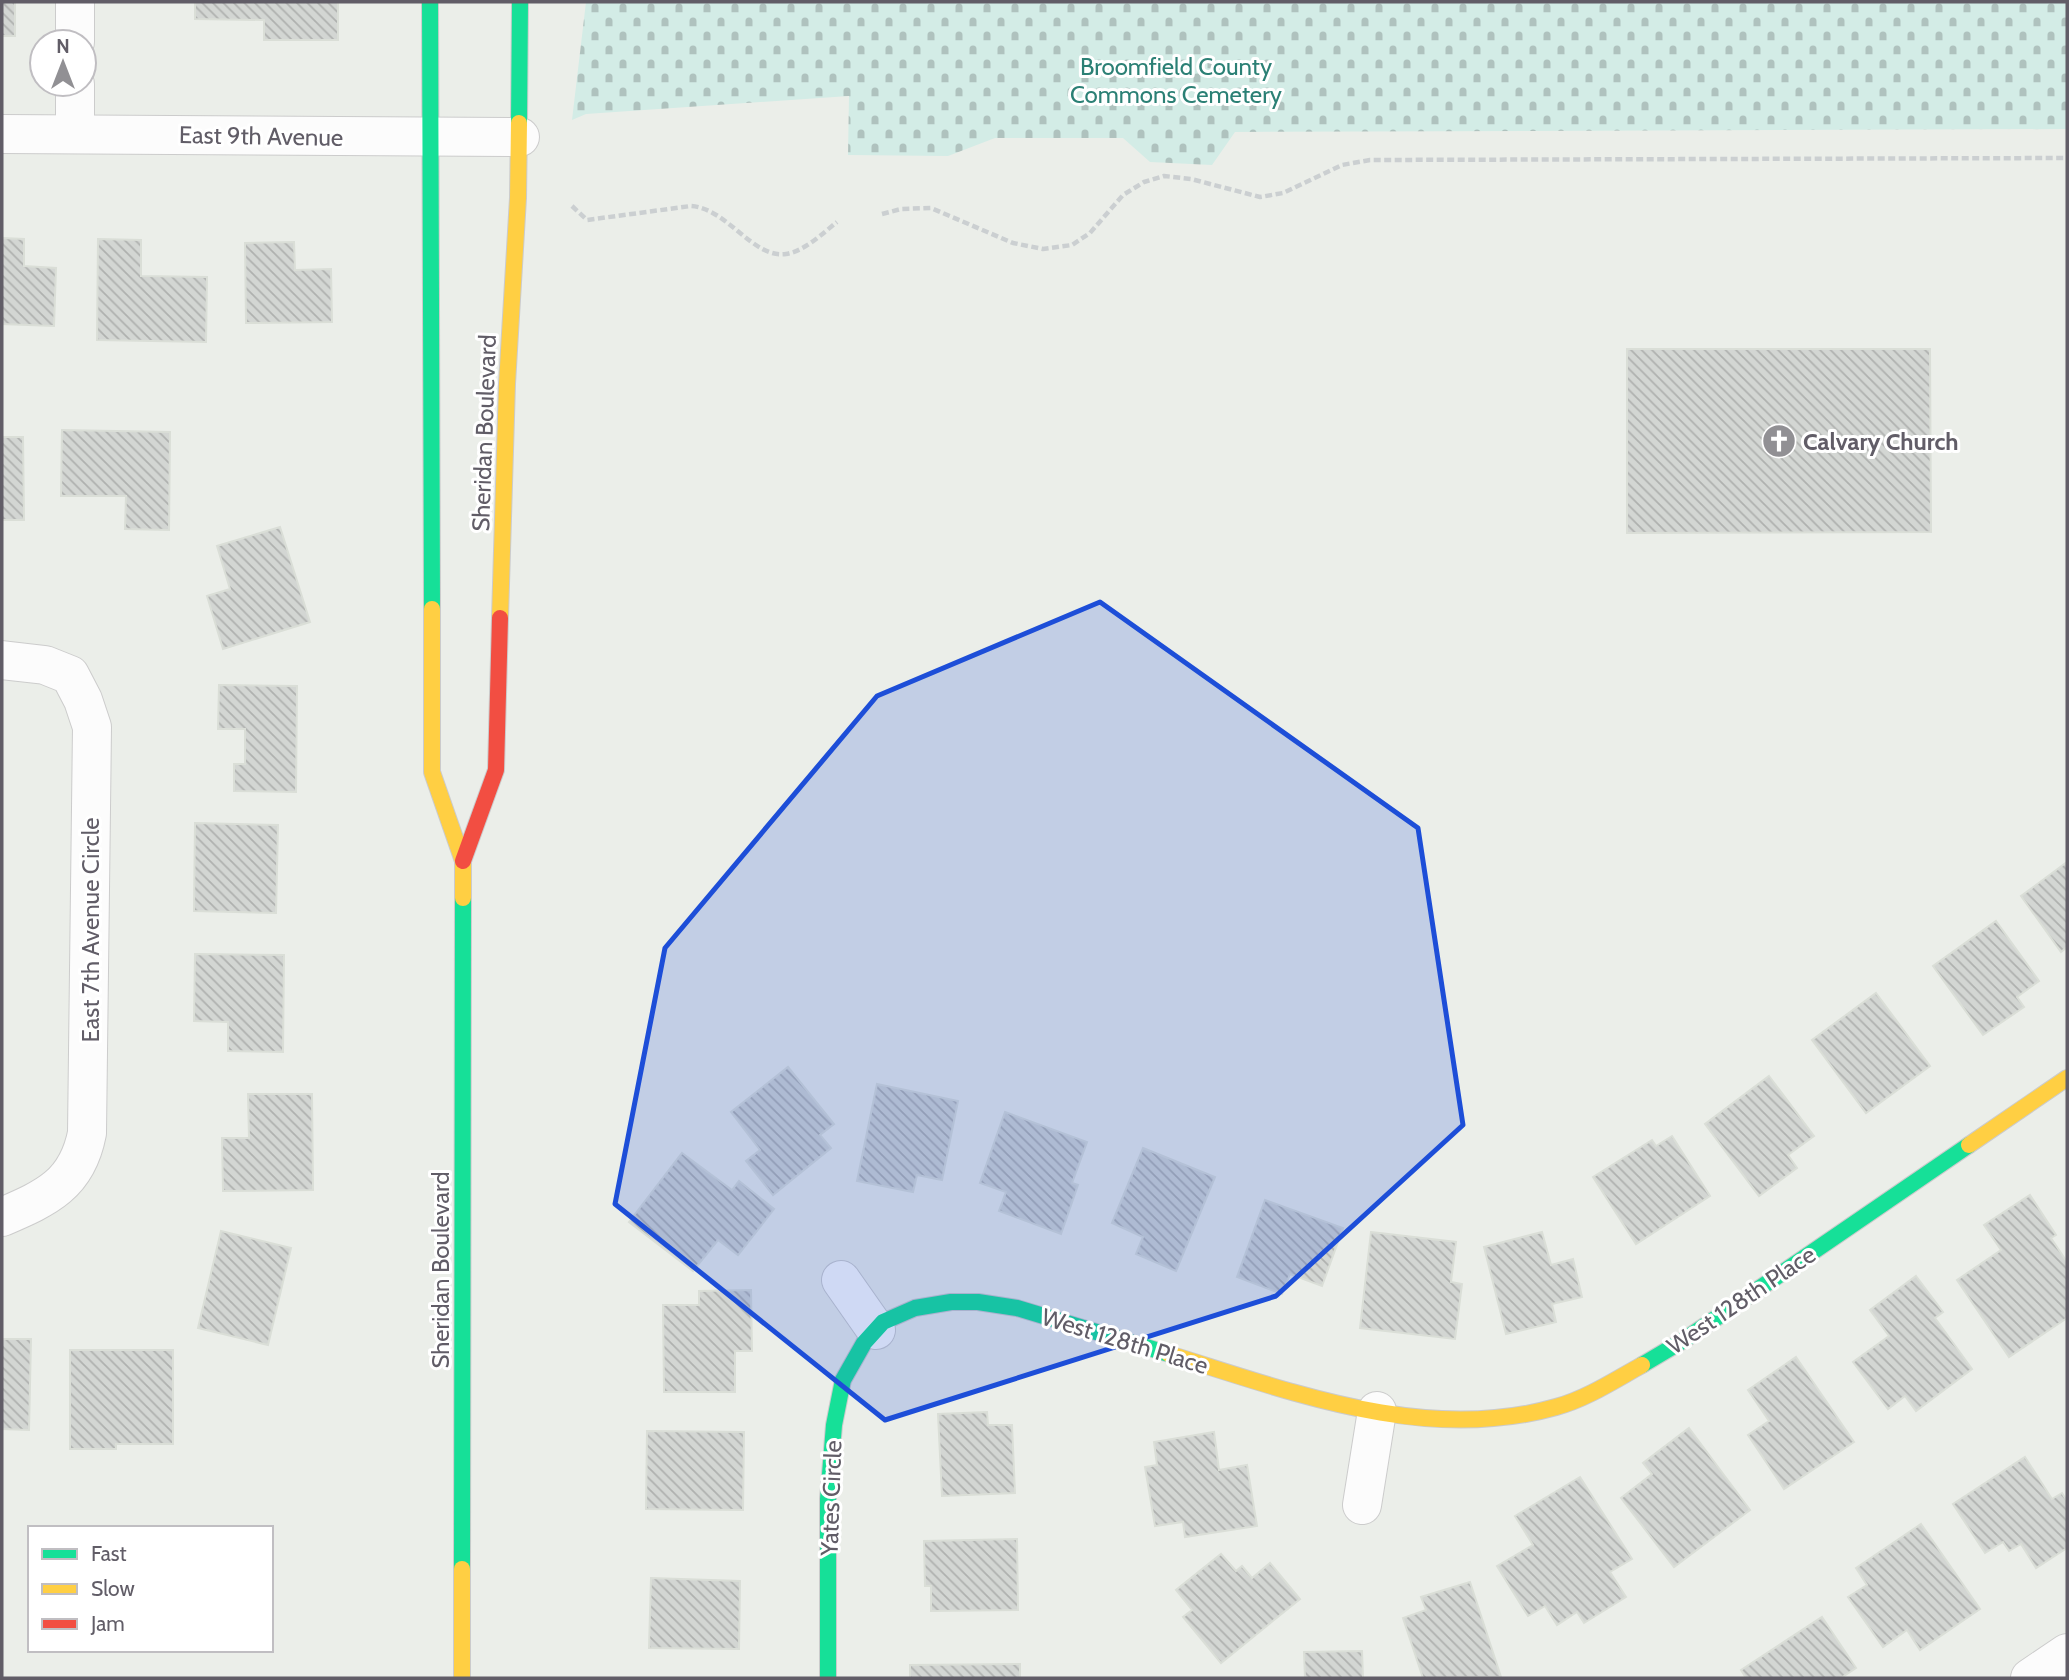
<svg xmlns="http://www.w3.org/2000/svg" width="2069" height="1680" font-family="Cabin,sans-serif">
<defs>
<pattern id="cemetery-stones" width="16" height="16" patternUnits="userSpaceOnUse" patternTransform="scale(1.75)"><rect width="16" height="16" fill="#d3ece6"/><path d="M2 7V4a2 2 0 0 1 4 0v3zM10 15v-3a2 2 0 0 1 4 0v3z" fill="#afc2be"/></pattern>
<pattern id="building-back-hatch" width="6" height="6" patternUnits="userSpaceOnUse" patternTransform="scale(1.75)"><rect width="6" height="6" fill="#d3d6d3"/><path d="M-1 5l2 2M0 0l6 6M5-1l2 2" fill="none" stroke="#afb1af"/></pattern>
</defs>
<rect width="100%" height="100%" fill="#ebeee9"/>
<!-- cemetery -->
<path fill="url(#cemetery-stones)" d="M586,2H2067V129L1235,132L1212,165L1150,162L1123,138H995L948,156L848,155L849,96L586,114L572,120Z"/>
<!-- building -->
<g fill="url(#building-back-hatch)" stroke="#daded7" stroke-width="2">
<rect x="2" y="2" width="13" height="34"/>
<path d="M195,2H338V40H264V20L195,19Z"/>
<path d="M2,238L24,239V266L56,268L54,326L2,324Z"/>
<path d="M98,239L141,240V276L207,277L206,342L97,340Z"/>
<path d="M294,242L295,270L331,269L332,322L246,323L245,243Z"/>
<path d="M1627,349H1930L1931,532L1627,533Z"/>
<path d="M62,430L170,432L169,530L125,529L126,496H61Z"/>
<path d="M2,437H23L24,520H2Z"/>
<path d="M280,527L310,622L223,649L207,596L230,589L217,546Z"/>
<path d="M219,685L297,686L296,792L234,791V764H245V729H218Z"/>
<path d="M195,823L278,825L276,913L194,911Z"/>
<path d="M2067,862V947L2061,952L2021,896Z"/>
<path d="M1996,921L2039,981L2017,997L2024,1007L1983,1035L1933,966Z"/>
<path d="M195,954L284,955L283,1052L228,1051V1022L194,1021Z"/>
<path d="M1876,993L1930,1066L1866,1113L1812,1040Z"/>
<path d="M788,1067L834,1124L820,1135L831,1148L773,1195L746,1161L760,1150L731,1112Z"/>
<path d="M1769,1076L1814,1136L1788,1155L1797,1168L1759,1196L1705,1124Z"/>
<path d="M877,1084L958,1101L942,1180L917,1175L913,1192L857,1181Z"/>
<path d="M248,1094H312L313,1190L223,1191L222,1138H249Z"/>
<path d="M1005,1112L1087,1142L1072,1183L1078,1185L1061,1234L999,1211L1006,1192L980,1183Z"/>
<path d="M1672,1136L1710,1196L1636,1244L1593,1177L1652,1140L1656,1146Z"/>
<path d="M1143,1148L1215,1177L1176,1271L1136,1254L1143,1237L1112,1223Z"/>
<path d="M682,1153L732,1190L739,1181L774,1209L738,1255L718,1240L693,1271L629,1222Z"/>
<path d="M2030,1195L2056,1235L2051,1238L2067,1262V1318L2009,1357L1957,1280L2001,1250L1984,1225Z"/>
<path d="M1265,1200L1343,1228L1322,1286L1290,1274L1282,1294L1237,1277Z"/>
<path d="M221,1231L291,1248L268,1345L198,1328Z"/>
<path d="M1371,1232L1456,1242L1451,1282L1462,1284L1455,1339L1360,1328Z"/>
<path d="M1542,1232L1551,1265L1573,1259L1582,1297L1552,1304L1556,1322L1506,1334L1484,1247Z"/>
<path d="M1916,1276L1943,1312L1935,1318L1972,1369L1916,1411L1905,1396L1888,1409L1853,1362L1889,1336L1870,1310Z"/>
<path d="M751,1290L752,1351H735V1392H664L663,1305H699V1291Z"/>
<path d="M2,1339H31L29,1430L2,1429Z"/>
<path d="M70,1350H173V1444H116V1449H70Z"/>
<path d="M1796,1357L1854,1442L1784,1489L1748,1435L1769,1421L1748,1390Z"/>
<path d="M987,1412L988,1425H1012L1015,1493L942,1496L938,1414Z"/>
<path d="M1689,1428L1750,1510L1674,1567L1621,1498L1652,1474L1643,1463Z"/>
<path d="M647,1431L744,1432L743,1510L646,1509Z"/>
<path d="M1214,1432L1219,1470L1247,1465L1257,1526L1185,1537L1183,1522L1155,1526L1145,1467L1157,1465L1154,1442Z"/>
<path d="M2025,1457L2052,1499L2062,1493L2067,1501V1548L2036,1568L2021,1544L2009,1551L2003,1542L1985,1553L1953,1504Z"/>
<path d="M1580,1477L1632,1559L1610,1572L1626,1597L1584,1623L1577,1612L1557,1625L1545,1606L1528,1616L1497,1566L1533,1545L1515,1516Z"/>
<path d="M1921,1524L1980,1609L1920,1650L1907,1630L1883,1647L1848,1597L1867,1585L1856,1568Z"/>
<path d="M1017,1539L1018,1610L931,1611V1586H925L924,1541Z"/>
<path d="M1221,1554L1236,1571L1242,1566L1252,1578L1270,1563L1300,1599L1221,1663L1183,1617L1192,1610L1176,1590Z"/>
<path d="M651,1578L740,1581L739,1649L649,1648Z"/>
<path d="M1470,1582L1501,1677L1423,1678L1403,1618L1426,1610L1421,1597Z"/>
<path d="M1822,1617L1856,1668L1841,1678H1746L1741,1670Z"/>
<path d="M1362,1651L1363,1678H1305L1304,1652Z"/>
<path d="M1020,1664V1678H910V1665Z"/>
</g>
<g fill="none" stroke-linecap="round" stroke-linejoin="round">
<!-- street casing -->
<g stroke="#ccc" stroke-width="40">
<g id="street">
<path d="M75,2V42"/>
<path d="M75,84V134"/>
<path d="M2,134L520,137"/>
<path d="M2,660L45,665L70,675L83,700L92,727L87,1133C77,1185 46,1198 2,1217"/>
<path d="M841,1280L876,1330"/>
<path d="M1362,1505L1377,1411"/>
<path d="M2030,1678L2067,1653"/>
</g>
</g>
<!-- fast casing -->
<g stroke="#cbcbcc" stroke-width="18">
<g id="fast">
<path d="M430,2L432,609"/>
<path d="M519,123L520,2"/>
<path d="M1642,1365L1684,1340L1969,1145"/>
<path d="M462,1569L463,898"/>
<path d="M828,1678V1499L834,1425L843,1380L864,1343L883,1322L915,1308L951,1302H978L1017,1308L1169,1354"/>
</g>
</g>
<!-- slow casing -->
<g stroke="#cbcbcc" stroke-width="18">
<g id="slow">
<path d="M432,609V772L463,861V898"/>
<path d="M500,618L507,384L518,198L519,123"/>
<path d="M1969,1145L2067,1078"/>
<path d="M1169,1354C1292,1392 1426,1444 1556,1407C1586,1399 1615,1380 1642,1365"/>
<path d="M462,1678V1569"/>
</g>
</g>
<!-- jam casing -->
<g stroke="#cbcbcc" stroke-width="18">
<path id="jam" d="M463,861L496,770L500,618"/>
</g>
<!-- path -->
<g stroke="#cbcfd1" stroke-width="4.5" stroke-dasharray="7 3.5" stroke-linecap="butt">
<path d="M572,206L587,220L691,206C727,208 753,259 786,254C805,251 823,233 837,222"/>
<path d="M882,214L901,209L931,208L1013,243L1043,249L1072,245L1090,233L1123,195L1144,182L1164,176L1191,179L1260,197L1283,193L1342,165L1370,160L2067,158"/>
</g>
<!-- street -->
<use href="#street" stroke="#fcfcfc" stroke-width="38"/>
<!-- fast -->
<use href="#fast" stroke="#16e098" stroke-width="16"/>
<!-- slow -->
<use href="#slow" stroke="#ffcf43" stroke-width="16"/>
<!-- jam -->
<use href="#jam" stroke="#f24e42" stroke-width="16"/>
</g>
<!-- marked area -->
<path fill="#1d4ed8" fill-opacity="0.2" stroke="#1d4ed8" stroke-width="5" stroke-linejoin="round" d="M1100,602L1418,828L1463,1125L1276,1296L885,1420L615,1204L665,948L877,696Z"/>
<!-- icons -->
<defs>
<g id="church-disc" transform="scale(1.75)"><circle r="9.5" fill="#919094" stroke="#fff"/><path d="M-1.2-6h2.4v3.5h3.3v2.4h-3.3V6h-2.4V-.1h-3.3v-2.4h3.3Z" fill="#fff"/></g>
</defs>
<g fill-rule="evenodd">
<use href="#church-disc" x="1779" y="441"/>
</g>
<g text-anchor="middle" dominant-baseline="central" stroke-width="6" stroke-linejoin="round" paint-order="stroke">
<!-- park labels -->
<g font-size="24" fill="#2b8075" stroke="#fff">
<text x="1176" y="66">Broomfield County<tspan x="1176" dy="28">Commons Cemetery</tspan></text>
</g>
<!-- street labels -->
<g font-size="24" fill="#615d67" stroke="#fff">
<text transform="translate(261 136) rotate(1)">East 9th Avenue</text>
<text transform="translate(484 433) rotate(-88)">Sheridan Boulevard</text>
<text transform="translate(90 930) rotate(-90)">East 7th Avenue Circle</text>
<text transform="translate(440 1270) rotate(-90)">Sheridan Boulevard</text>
<text transform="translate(1741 1300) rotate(-34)">West 128th Place</text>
<text transform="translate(1125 1341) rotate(17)">West 128th Place</text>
<text transform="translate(831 1498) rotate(-88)">Yates Circle</text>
</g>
<!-- poi labels -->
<g font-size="24" font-weight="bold" fill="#615d67" stroke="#fff" text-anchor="start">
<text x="1803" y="441">Calvary Church</text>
</g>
</g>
<!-- border -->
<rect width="2069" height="1680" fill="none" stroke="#615d67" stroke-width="7"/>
<!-- legend -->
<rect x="28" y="1526" width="245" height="126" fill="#ffffff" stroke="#c0bec2" stroke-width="2"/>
<rect x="42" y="1549" width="35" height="10" fill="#16e098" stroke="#c0bec2" stroke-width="2"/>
<text x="91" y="1561" font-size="21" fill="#615d67">Fast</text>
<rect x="42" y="1584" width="35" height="10" fill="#ffcf43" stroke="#c0bec2" stroke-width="2"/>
<text x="91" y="1596" font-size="21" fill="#615d67">Slow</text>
<rect x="42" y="1619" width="35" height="10" fill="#f24e42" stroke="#c0bec2" stroke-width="2"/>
<text x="91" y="1631" font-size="21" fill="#615d67">Jam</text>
<!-- north arrow -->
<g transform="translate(63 63)"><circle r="33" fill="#ffffff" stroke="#c0bec2" stroke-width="2"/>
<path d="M0-5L12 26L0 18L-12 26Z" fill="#919094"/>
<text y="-10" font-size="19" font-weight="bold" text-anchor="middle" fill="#615d67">N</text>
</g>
</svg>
